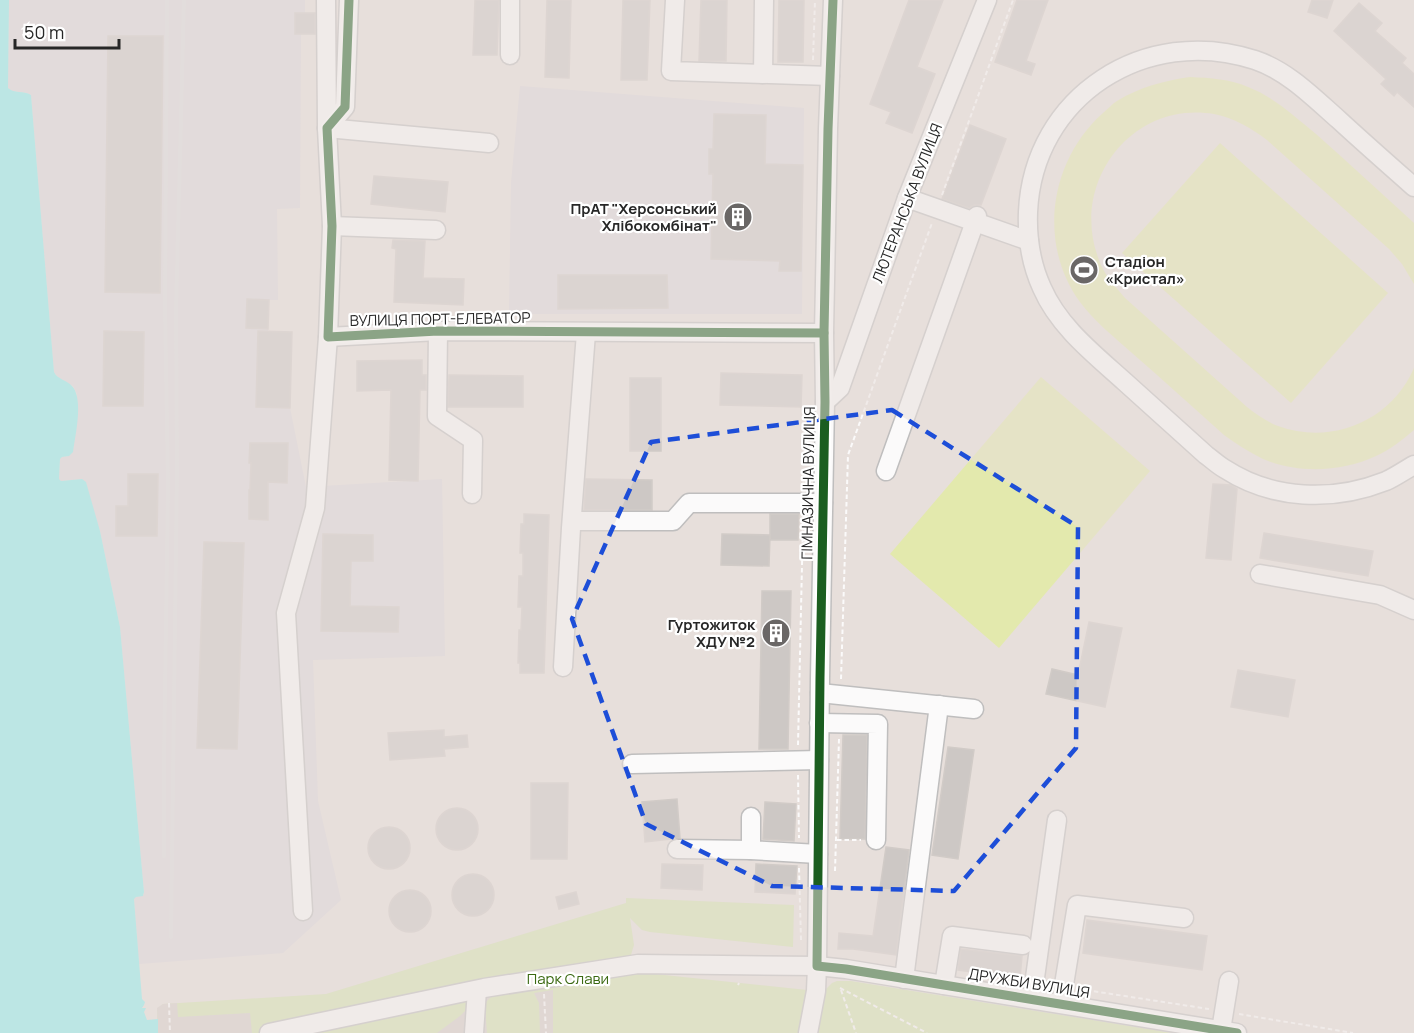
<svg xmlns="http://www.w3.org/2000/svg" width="1414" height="1033" font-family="Manrope,sans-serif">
<rect width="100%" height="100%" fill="#e7dfdb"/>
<!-- industrial -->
<g fill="#dbd7db">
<path d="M9,0H305V13L295,34H301L300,208L277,209L278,300H269L268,331L292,332L290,408L306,487L442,479L445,656L313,660L318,801L341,900L283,953L139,964L134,898L136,897L144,895V892L120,627L100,531L82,479L61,481L59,479L60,459L62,457L69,456L77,394L73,386L59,378L54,372L31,95L28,93L12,91L8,88Z"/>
<path d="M520,86L804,108L802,314H509L511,183Z"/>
</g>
<!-- green -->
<path fill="#d4e4b0" d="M626,898L794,905L793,947L650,932L642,930L630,918L634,945L626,971L807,990L808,994L825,990L832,983L837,981H851L1173,1033H158L157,1009L163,1004L326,994L626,903Z"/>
<!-- pitch -->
<g fill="#e3e9ad">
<path d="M1190,77C1210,78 1230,79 1248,87C1274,97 1294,116 1316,134C1349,163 1381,193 1414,223V284L1402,264L1389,249L1267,140C1251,128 1234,118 1214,114C1131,100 1069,184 1099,260C1104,275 1115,286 1125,298L1247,407C1256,414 1267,422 1278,426C1332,446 1392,420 1414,368V430C1402,440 1390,450 1376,456C1342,472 1298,474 1263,459C1249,452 1236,444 1224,435C1193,407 1163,380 1132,353C1114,337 1094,321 1080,302C1037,243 1050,160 1103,113C1108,109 1112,104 1117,101C1140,87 1163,81 1190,77Z"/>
<path d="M1220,143L1388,293L1291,403L1122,253Z"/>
<path d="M1041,377L1150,471L999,648L890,554Z"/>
</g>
<!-- plaza -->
<g fill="#d7cfcb">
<path d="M553,990V1033H540L539,1003L534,993Z"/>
<path d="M494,994L486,1002L485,1007L487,1033H437L460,1016L470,1006L471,1003Z"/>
<path d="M177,1003L178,1017L250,1013L252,1033H158L157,1008L163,1004Z"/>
</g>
<!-- water -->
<path fill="#87f0f0" d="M0,0H9L8,88C14,94 24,90 31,95L54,372C58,380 67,380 72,386C84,399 75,436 73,452L69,456L62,457L60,459L59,479L61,481L82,479L86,482L100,531L120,627L144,892L143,896L136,897L134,899L142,999L145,1002L144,1005L142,1008H146L144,1012L147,1020L158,1019V1033H0Z"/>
<!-- building -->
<g fill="#cdc8c5" stroke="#d1cbc7" stroke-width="1.5">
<path d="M475,0H499L497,55H473Z"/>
<path d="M547,0H571L569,78L545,77Z"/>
<path d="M623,0H650L647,80H621Z"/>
<path d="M701,0H727L726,61H699Z"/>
<path d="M779,0H804L803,62H778Z"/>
<path d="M909,0H943L917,67L935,74L912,133L886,123L891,112L870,104Z"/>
<path d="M1017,0H1048L1026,61L1035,64L1031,75L995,62Z"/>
<path d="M1312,0H1333L1327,18L1308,12Z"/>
<path d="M1359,3L1382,23L1375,31L1406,58L1402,63L1414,74V107L1397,92L1394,96L1381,84L1386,79L1334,31Z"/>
<rect x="295" y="13" width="20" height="21"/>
<path d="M108,36H163L160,293L105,292Z"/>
<path d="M714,114L766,115L765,164L803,165L801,271H779L780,261L711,259L713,174H709V149H713Z"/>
<path d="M970,125L1006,139L981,205H974L969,208L942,199Z"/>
<path d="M374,176L448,182L445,212L371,204Z"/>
<path d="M393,240L425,241L423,278L464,279L463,305L394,302L396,249L392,248Z"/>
<path d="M558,275H667L668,308L558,309Z"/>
<path d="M247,299L269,300L268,329L246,328Z"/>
<path d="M104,331L144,332L143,406H103Z"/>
<path d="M258,331L292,332L290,408L256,407Z"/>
<path d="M422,360V375H426V390H420L418,481L389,480L391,390L357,391V361Z"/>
<path d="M721,373L802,375L801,407L720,405Z"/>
<path d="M449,375L523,376V407H448Z"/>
<rect x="630" y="378" width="31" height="73"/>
<path d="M250,443H288L287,483L268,482V520L249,519V490H250L251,463H249Z"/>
<path d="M128,474H158L157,536H116V506H128Z"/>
<path d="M586,479L652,480V510H584Z"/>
<path d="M1213,484L1231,485L1237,489L1231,560L1206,558Z"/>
<path d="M524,514L549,515L544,673H520V663H518L519,630H521L522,607H518L519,576H523V553H520L521,524H524Z"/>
<path d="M770,514H799L798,540H770Z"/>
<path d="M1264,533L1373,551L1368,576L1260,558Z"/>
<path d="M323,534L373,535V561H351L350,606L399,607L398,632L321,631Z"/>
<path d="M722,534L770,535L769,566L721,565Z"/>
<path d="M204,542L244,543L237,749L197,748Z"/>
<path d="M762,591H791L788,749H759Z"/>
<path d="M1089,622L1122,628L1105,707L1046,694L1052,669L1078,675Z"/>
<path d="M1238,670L1295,680L1288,717L1231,707Z"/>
<path d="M444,730V737L467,735L468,747L444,749L445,756L390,760L388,733Z"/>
<path d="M843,735H867L865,839H840Z"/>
<path d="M948,747L974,750L958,859L932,855Z"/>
<path d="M531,783H568L567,859H531Z"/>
<path d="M677,799L680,838L645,842L642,802Z"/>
<path d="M765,802L796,804L794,841L763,839Z"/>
<circle cx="457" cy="829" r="21"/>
<circle cx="389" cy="848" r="21"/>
<path d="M886,847L909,850L896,955L853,949H838L839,933L873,936Z"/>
<path d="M662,864L703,865L702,890L661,888Z"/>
<path d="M756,864L797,866L795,894L755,892Z"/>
<circle cx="473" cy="895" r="21"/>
<circle cx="410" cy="911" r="21"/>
<path d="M576,892L579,904L559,909L556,897Z"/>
<path d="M1087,920L1207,936L1202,970L1083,953Z"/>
<path d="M961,949L1022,956L1020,978L958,970Z"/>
</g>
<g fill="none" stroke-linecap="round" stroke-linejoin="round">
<!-- minor casing -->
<g stroke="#bfbebe" stroke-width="21">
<g id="minor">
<path d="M326,0L327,128L332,226L328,337L438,331L824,333"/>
<path d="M510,0V55"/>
<path d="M675,0L671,71L830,76"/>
<path d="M763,74L764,0"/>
<path d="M327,128L489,143"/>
<path d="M327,128L345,107L349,0"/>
<path d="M1414,187C1389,165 1364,143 1339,120C1314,98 1288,71 1255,60C1146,24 1033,96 1028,212C1027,238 1031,264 1042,288C1059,327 1094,354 1125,382C1152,406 1179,431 1206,455C1213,460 1218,465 1225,469C1273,500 1333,502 1386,481C1395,477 1405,470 1414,465"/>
<path d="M907,198L1029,241"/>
<path d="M332,226L436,230"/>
<path d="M438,331L437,416L473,440L472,494"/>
<path d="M825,402L840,388L907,198L987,0"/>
<path d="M886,471L977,216"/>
<path d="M572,521H673L689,503H823"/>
<path d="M1260,574L1380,595L1414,610"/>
<path d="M563,667L571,528L586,333"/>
<path d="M820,693L974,709"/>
<path d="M819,723L878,724L876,840"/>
<path d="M632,764L819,760"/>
<path d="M751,817V850L818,854"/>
<path d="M677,849L751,850"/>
<path d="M303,911L286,613L315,508L328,337"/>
<path d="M904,979L939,705"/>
<path d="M944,985L952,936L1023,945"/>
<path d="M1032,999L1057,820"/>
<path d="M1061,1003L1077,905L1184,918"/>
<path d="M1221,1030L1229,981"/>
<path d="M269,1033L484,988L638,964L817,966L846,969L1237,1033"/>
<path d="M474,1033L477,990"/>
<path d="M808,1033L816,991L817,966L820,678L825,402L824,333L828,129L833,0"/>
</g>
</g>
<!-- path -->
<g stroke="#fbfafa" stroke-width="2" stroke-dasharray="4.5 3" stroke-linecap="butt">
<path d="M813,60L815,0"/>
<path d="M942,195L1013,0"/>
<path d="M841,679L848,455L932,223"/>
<path d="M798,745L803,520"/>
<path d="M798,775L799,838"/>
<path d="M837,840H861"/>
<path d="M799,868L801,940"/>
<path d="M835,871L839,739"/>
<path d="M738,985L739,983"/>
<path d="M840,988L927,1033"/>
<path d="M1079,989L1209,1009"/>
<path d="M841,990L856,1033"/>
<path d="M544,994L546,1033"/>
<path d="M169,1003L170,1033"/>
<path d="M1239,1014L1353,1033"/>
</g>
<!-- minor -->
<use href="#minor" stroke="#fbfafa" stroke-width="18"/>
<!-- rail -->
<g stroke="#dcdcdd" stroke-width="4">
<path d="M164,856V759L168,486L165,306L167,0"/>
<path d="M171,937L177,469L176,311L184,0"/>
</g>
<!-- cycleway casing -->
<g stroke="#fff" stroke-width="13">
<g id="cycleway">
<path d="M349,0L345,107L327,128L332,226L328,337L438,331L824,333"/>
<path d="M833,0L828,129L824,333L825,402L820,678L817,966L846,969L1237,1033"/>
</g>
</g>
<!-- cycleway -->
<use href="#cycleway" stroke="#1b5e20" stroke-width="9"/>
</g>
<!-- marked area -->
<path d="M0 0H1414V1033H0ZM892,410L1078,527L1076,748L954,891L772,886L646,824L572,619L651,442Z" fill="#e7dfdb" fill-opacity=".55" fill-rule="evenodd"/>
<path fill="none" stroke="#1d4ed8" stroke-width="4.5" stroke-dasharray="12 8" stroke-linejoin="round" d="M892,410L1078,527L1076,748L954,891L772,886L646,824L572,619L651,442Z"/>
<!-- icons -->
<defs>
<g id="building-disc" transform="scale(1.5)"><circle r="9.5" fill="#6a6766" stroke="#fff"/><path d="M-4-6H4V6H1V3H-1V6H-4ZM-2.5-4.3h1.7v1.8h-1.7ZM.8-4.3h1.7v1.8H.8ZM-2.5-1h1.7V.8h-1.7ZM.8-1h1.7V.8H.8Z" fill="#fff"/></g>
<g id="stadium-disc" transform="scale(1.5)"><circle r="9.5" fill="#6a6766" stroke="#fff"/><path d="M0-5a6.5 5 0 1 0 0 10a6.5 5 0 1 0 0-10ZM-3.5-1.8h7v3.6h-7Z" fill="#fff"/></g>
</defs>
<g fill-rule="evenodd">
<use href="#building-disc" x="738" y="217"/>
<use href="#stadium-disc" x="1084" y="270"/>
<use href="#building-disc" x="776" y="633"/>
</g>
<g text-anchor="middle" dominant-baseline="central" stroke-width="4.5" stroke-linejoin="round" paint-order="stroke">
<!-- street labels -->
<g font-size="15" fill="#272727" stroke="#fff">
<text transform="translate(907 203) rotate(-69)">ЛЮТЕРАНСЬКА ВУЛИЦЯ</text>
<text transform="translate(440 319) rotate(-1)">ВУЛИЦЯ ПОРТ-ЕЛЕВАТОР</text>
<text transform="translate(808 483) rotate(-89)">ГІМНАЗИЧНА ВУЛИЦЯ</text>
<text transform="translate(1029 983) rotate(9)">ДРУЖБИ ВУЛИЦЯ</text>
</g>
<!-- poi labels -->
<g font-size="15" font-weight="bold" fill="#272727" stroke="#fff" text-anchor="end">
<text x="717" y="208">ПрАТ "Херсонський<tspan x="717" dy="17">Хлібокомбінат"</tspan></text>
<text x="1105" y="261" text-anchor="start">Стадіон<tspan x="1105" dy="17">«Кристал»</tspan></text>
<text x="755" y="624">Гуртожиток<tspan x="755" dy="17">ХДУ №2</tspan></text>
</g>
<!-- park labels -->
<g font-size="15" fill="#3b6912" stroke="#fff">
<text x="568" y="978">Парк Слави</text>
</g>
</g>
<!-- scale -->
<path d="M15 39v9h104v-9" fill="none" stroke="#272727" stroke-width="3"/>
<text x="24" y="39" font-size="18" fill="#272727" stroke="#ffffff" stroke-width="4.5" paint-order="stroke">50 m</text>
</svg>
